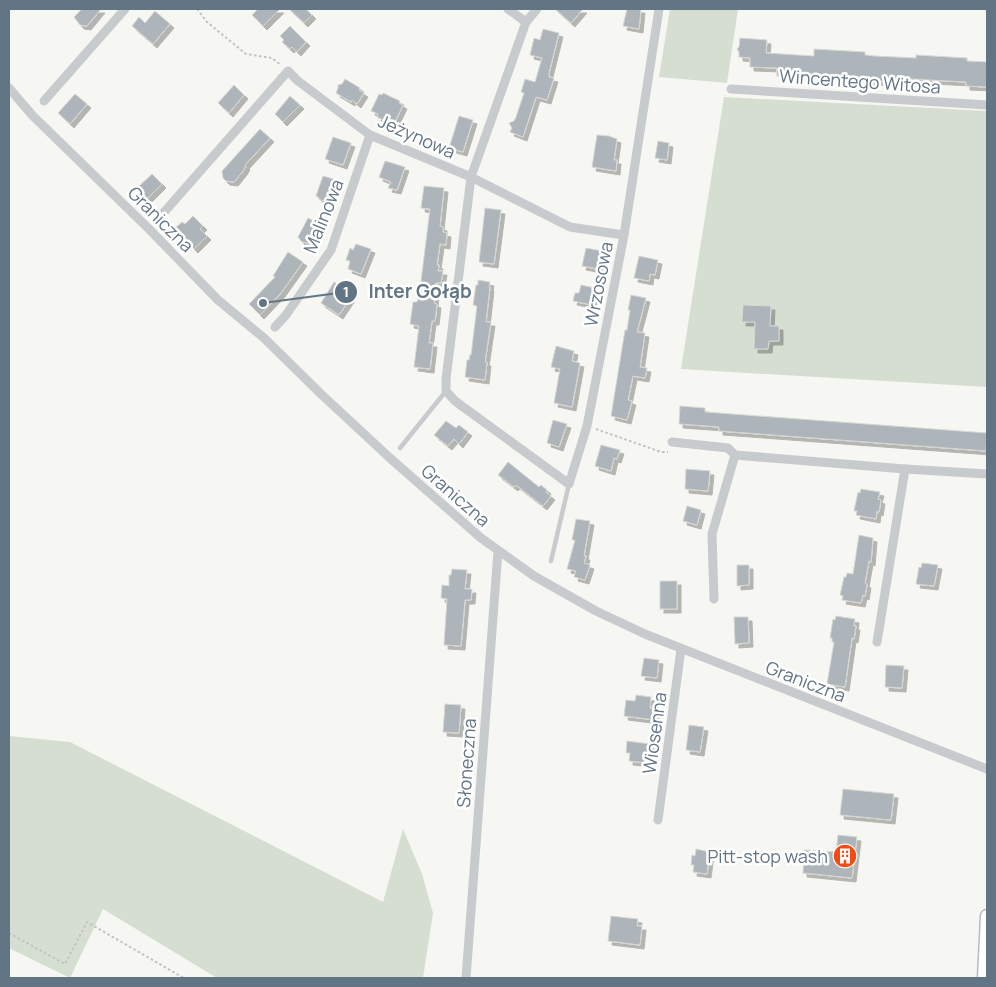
<svg xmlns="http://www.w3.org/2000/svg" width="996" height="987" font-family="Manrope,sans-serif">
<defs>
<filter id="shadow"><feDropShadow dx="4" dy="4" stdDeviation="0" flood-color="#0004"/></filter>
</defs>
<rect width="100%" height="100%" fill="#f6f6f2"/>
<!-- green -->
<g fill="#d6ded2">
<path d="M670,9H738L727,83L659,77Z"/>
<path d="M724,97L987,111V387L681,369Z"/>
<path d="M9,736L70,742L383,902L403,829L422,874L433,913L423,978H217L103,909L70,978L9,948Z"/>
</g>
<!-- building -->
<g fill="#adb5ba" stroke="#d7d7d4" filter="url(#shadow)">
<path d="M82,9H101L87,26L80,25L74,17Z"/>
<path d="M258,9H280L263,26L252,15Z"/>
<path d="M289,9H306L312,15L304,23Z"/>
<path d="M555,9H583L571,23Z"/>
<path d="M627,9H641L639,29L623,26Z"/>
<path d="M155,11L170,24L153,44L132,26L139,17L145,23Z"/>
<path d="M290,26L306,42L297,52L292,47L290,49L282,42L284,40L280,36Z"/>
<path d="M543,29L559,33L549,73V77L554,78L547,100L536,97L523,137L510,132L512,128L509,123L514,121L516,117L524,93L521,92L525,79L535,82L542,58L530,55L534,38L540,40Z"/>
<path d="M740,38L767,40L766,53L814,56V49L865,52V55L875,56L916,58V55L967,58V61L987,62V87L966,86V82L911,79V83L874,81L864,80V77L798,73V77L777,76V68L750,67V58L739,57V52L737,49L739,47Z"/>
<path d="M345,79L360,88L359,90L364,93L357,104L352,100L351,102L336,93L338,88V85L342,84Z"/>
<path d="M234,85L244,95L229,113L218,103Z"/>
<path d="M383,93L400,101L399,103L403,105L395,122L389,119L387,122L377,117L378,114L371,111L379,94L382,95Z"/>
<path d="M75,94L87,104L70,124L58,113Z"/>
<path d="M290,96L300,105L283,122L275,114Z"/>
<path d="M459,116L473,120L463,152L449,148Z"/>
<path d="M260,129L270,138L245,165L246,166L243,171L234,182L226,181L223,178L222,171Z"/>
<path d="M597,135L609,136L617,139L614,160H617L616,171L592,167Z"/>
<path d="M333,137L351,143L343,165L325,159Z"/>
<path d="M658,141L669,143L667,160L655,158Z"/>
<path d="M385,161L405,167L397,190L388,188L391,182L379,177Z"/>
<path d="M152,174L162,184L147,199L136,189Z"/>
<path d="M323,176L337,180L330,201L320,200L318,197L316,196Z"/>
<path d="M424,186L444,188L440,226L443,227V232L447,233L446,245L440,244L437,265H439L438,271H443L441,283H436L434,303L437,304L435,321H432L429,343H433L430,369L414,367L419,326L410,324L413,302H417L419,297L430,209L421,208Z"/>
<path d="M485,208L501,210L494,264L479,262Z"/>
<path d="M193,216L203,226L200,229L207,236L194,249L174,229L182,222L185,224Z"/>
<path d="M308,218L320,224L312,244L302,242L298,237Z"/>
<path d="M356,244L371,249L361,274L348,269L350,261L346,260L350,248L353,250Z"/>
<path d="M586,248L602,251L598,269L582,266Z"/>
<path d="M288,252L303,262L281,293L260,315L249,304L275,277L273,276Z"/>
<path d="M639,256L658,260L655,275L650,274L649,281L634,278Z"/>
<path d="M478,280L490,282L489,287H490L486,322H491L485,362H487L485,380L465,377L467,360H469L470,355H471L477,306L473,305L476,285H478Z"/>
<path d="M334,282L353,294L339,315L321,303Z"/>
<path d="M581,285L595,288L592,305L573,301L575,293H579Z"/>
<path d="M631,295L646,298L637,332L645,333L640,367L647,368L645,378L633,376L628,400L632,401L627,420L611,416L625,330H627L630,310H628Z"/>
<path d="M743,305L771,306L770,326H779V341H769L768,349H754L755,322H742Z"/>
<path d="M556,346L574,351L572,361L580,363L572,407L554,403L560,369L551,367Z"/>
<path d="M680,406L705,408V412L987,433L986,451L719,431V427L679,424Z"/>
<path d="M553,420L567,424L559,447L547,443Z"/>
<path d="M446,421L456,428L459,425L468,432L459,444L454,439L448,446L434,435Z"/>
<path d="M601,445L620,450L617,459L614,458L611,471L595,466Z"/>
<path d="M508,462L539,487L541,485L547,490L546,492L551,496L543,506L516,485L514,487L498,475Z"/>
<path d="M686,469L710,471L708,491L685,489Z"/>
<path d="M861,489L880,492L878,499L881,500L879,512L877,511L876,519L856,515L857,511H854L858,492L860,493Z"/>
<path d="M687,506L701,510L697,525L683,521Z"/>
<path d="M576,519L590,521L584,556H586L584,563L590,565L585,580L574,577L576,571L567,569L575,540H572Z"/>
<path d="M859,535L873,538L871,562L869,561L865,583L867,584L865,596L863,595L861,603L842,600L843,596L840,595L844,577H846L847,573L853,574Z"/>
<path d="M922,563L938,565L934,586L916,584L919,567L921,568Z"/>
<path d="M737,565H749V585L737,586Z"/>
<path d="M452,569L467,570L465,589H472L471,600H465L461,646L444,645L447,599L441,598L442,585L449,586V575H451Z"/>
<rect x="660" y="581" width="17" height="28"/>
<path d="M836,616L855,619L854,626H856L854,639L852,638L845,687L827,684L834,642H832V638H830L833,619L835,620Z"/>
<path d="M734,617H748L749,643L735,644Z"/>
<path d="M644,658L659,660L657,678L641,676Z"/>
<path d="M886,665L904,666L902,688L885,687Z"/>
<path d="M636,695L651,697L650,708L656,709L655,720L624,716L626,700L635,701Z"/>
<path d="M445,704L461,705L459,733L443,732Z"/>
<path d="M689,725L704,727L700,752L686,750Z"/>
<path d="M627,741L650,744L648,763L629,761L630,753H626Z"/>
<path d="M843,789L894,794L891,820L840,815Z"/>
<path d="M838,835L857,837L852,878L803,873L804,850L836,852Z"/>
<path d="M696,849L710,852L707,874L693,872L694,865H691L692,855L695,856Z"/>
<path d="M611,916L638,919L637,926H642L640,945L608,941Z"/>
</g>
<g fill="none" stroke-linecap="round" stroke-linejoin="round">
<!-- secondary casing -->
<g stroke="#b7bcc1" stroke-width="15">
<path id="secondary" d="M984,978L987,916"/>
</g>
<!-- path -->
<g stroke="#c0c2c4" stroke-width="2" stroke-dasharray="2.5 2.5" stroke-linecap="butt">
<path d="M197,9L207,22L246,54L272,58L281,65"/>
<path d="M596,429L661,452H668"/>
<path d="M9,933L65,964L87,922L184,978"/>
</g>
<!-- lane -->
<g stroke="#c8cbce" stroke-width="4.5">
<path d="M400,448L446,391"/>
<path d="M551,561L569,484"/>
</g>
<!-- street -->
<g stroke="#c8cbce" stroke-width="9">
<path d="M508,9L526,22"/>
<path d="M537,9L526,22L471,177L446,379V391L455,401L569,484L587,426L624,235L659,9"/>
<path d="M9,88L32,115L149,229L218,300L264,338L321,394L391,459L481,538L534,576L596,611L645,634L987,769"/>
<path d="M731,89L987,105"/>
<path d="M44,101L125,9"/>
<path d="M159,218L288,71L298,81L370,135L471,177L570,227L624,235"/>
<path d="M275,327L286,315L331,250L370,135"/>
<path d="M672,442L728,448L735,455L905,469L987,474"/>
<path d="M714,599L712,534L735,455"/>
<path d="M877,642L905,469"/>
<path d="M658,820L681,649"/>
<path d="M466,978L498,551"/>
</g>
<!-- secondary -->
<use href="#secondary" stroke="#fff" stroke-width="12"/>
</g>
<!-- icons -->
<defs>
<g id="building-disc" transform="scale(1.25)"><circle r="9.5" fill="#f24b16" stroke="#fff"/><path d="M-4-6H4V6H1V3H-1V6H-4ZM-2.5-4.3h1.7v1.8h-1.7ZM.8-4.3h1.7v1.8H.8ZM-2.5-1h1.7V.8h-1.7ZM.8-1h1.7V.8H.8Z" fill="#fff"/></g>
</defs>
<g fill-rule="evenodd">
<use href="#building-disc" x="845" y="856"/>
</g>
<g text-anchor="middle" dominant-baseline="central" stroke-width="5" stroke-linejoin="round" paint-order="stroke">
<!-- street labels -->
<g font-size="18" fill="#627585" stroke="#fff">
<text transform="translate(860 81) rotate(4)">Wincentego Witosa</text>
<text transform="translate(417 136) rotate(24)">Jeżynowa</text>
<text transform="translate(323 216) rotate(-68)">Malinowa</text>
<text transform="translate(161 219) rotate(45)">Graniczna</text>
<text transform="translate(598 284) rotate(-79)">Wrzosowa</text>
<text transform="translate(456 495) rotate(41)">Graniczna</text>
<text transform="translate(806 681) rotate(21)">Graniczna</text>
<text transform="translate(654 733) rotate(-82)">Wiosenna</text>
<text transform="translate(466 763) rotate(-86)">Słoneczna</text>
</g>
<!-- poi labels -->
<g font-size="18" fill="#627585" stroke="#fff" text-anchor="end">
<text x="828" y="856">Pitt-stop wash</text>
</g>
</g>
<!-- callouts -->
<path fill="none" stroke="#627585" stroke-width="2" d="M263 303L346 292"/>
<g fill="#627585" stroke="#fff" stroke-width="2">
<circle cx="263" cy="303" r="5"/>
<circle cx="346" cy="292" r="12"/>
</g>
<g font-size="15" text-anchor="middle" font-weight="bold" fill="#fff">
<text x="346" y="297">1</text>
</g>
<g font-size="19" text-anchor="middle" font-weight="bold" fill="#627585" stroke="#fff" stroke-width="5" stroke-linejoin="round" paint-order="stroke">
<text x="420" y="298">Inter Gołąb</text>
</g>
<!-- border -->
<rect width="996" height="987" fill="none" stroke="#627585" stroke-width="20"/>
</svg>
